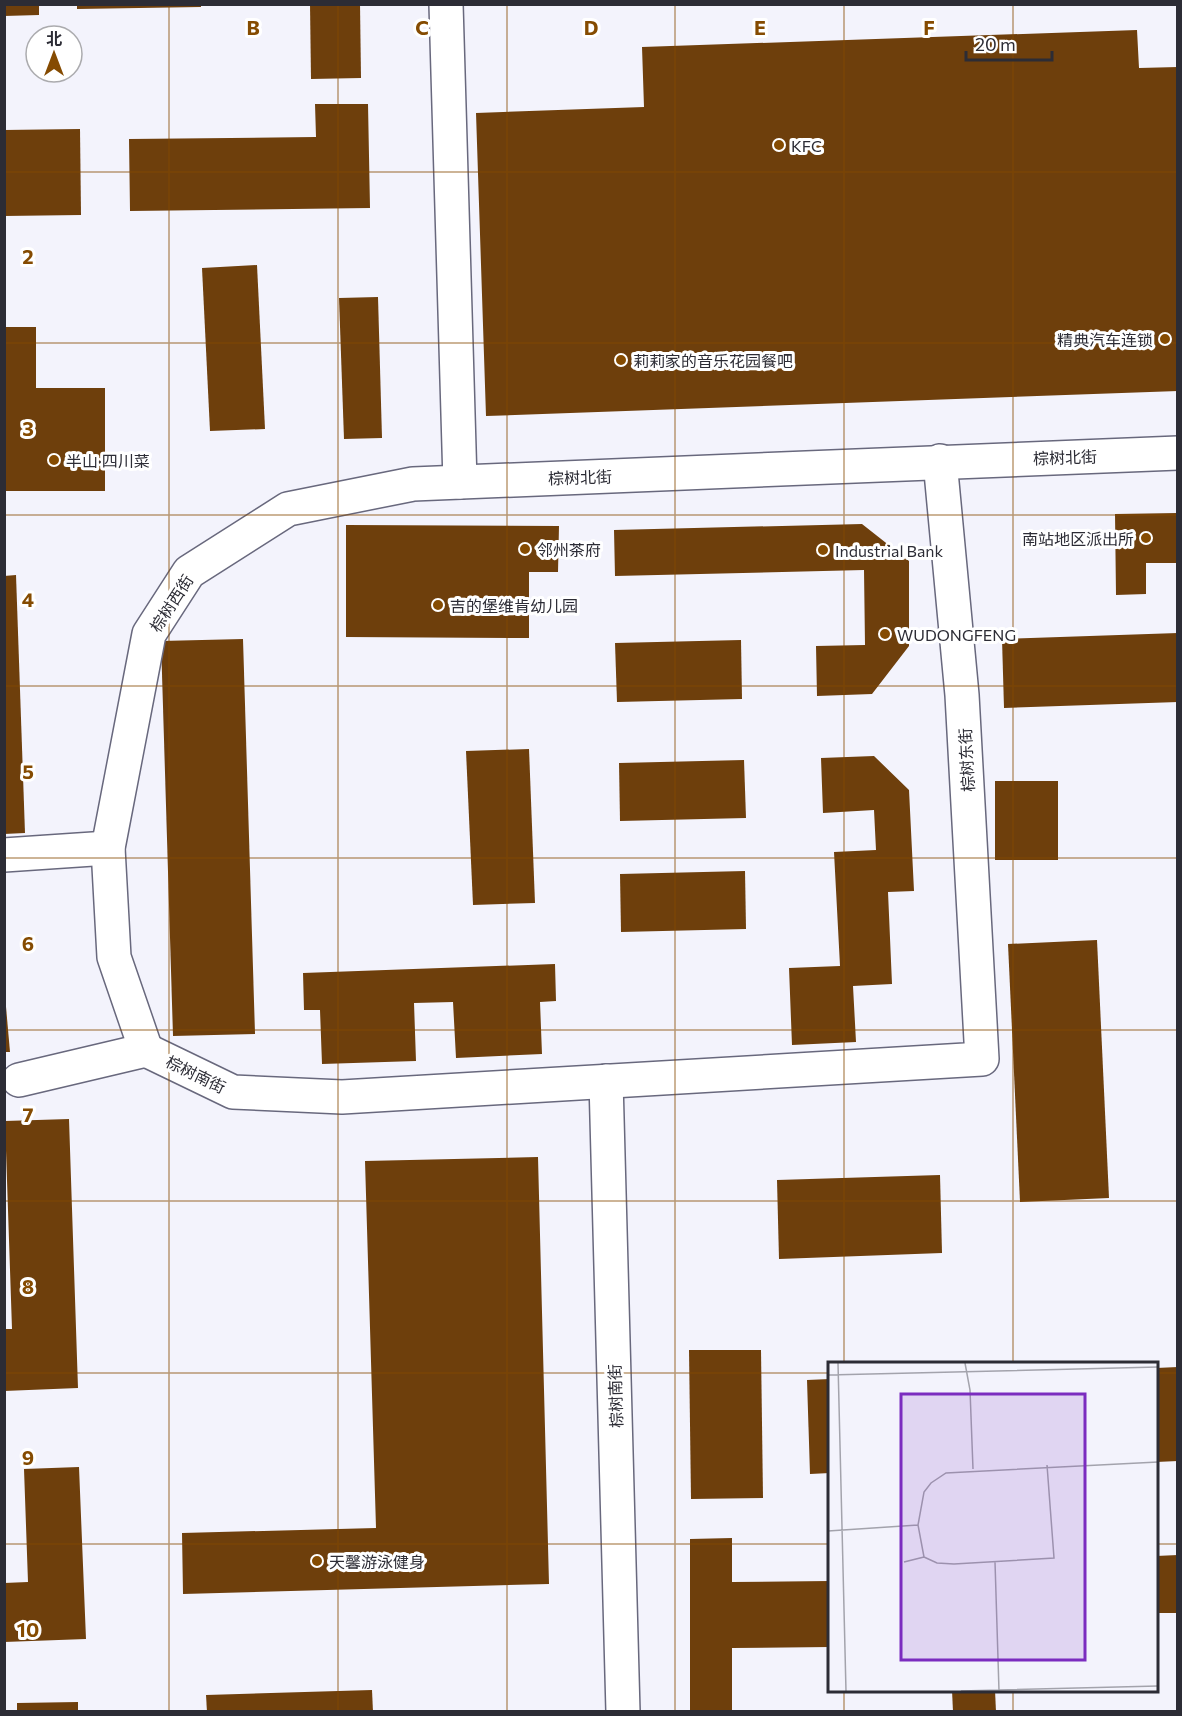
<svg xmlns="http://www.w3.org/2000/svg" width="1182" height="1716" font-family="Commissioner,'Noto Sans SC',sans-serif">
<rect width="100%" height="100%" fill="#f3f3fc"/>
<!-- building -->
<g fill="#6e3f0c">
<path d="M4,4H39V15L4,16Z"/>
<path d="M77,4H201V7L77,9Z"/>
<path d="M310,4H360L361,78L311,79Z"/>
<path d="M1137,30L1139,68L1178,67V391L486,416L476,113L644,107L642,47Z"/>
<path d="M315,104H368L370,208L130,211L129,139L316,137Z"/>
<path d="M80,129L81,215L4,216V130Z"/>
<path d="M257,265L265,429L210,431L202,268Z"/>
<path d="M378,297L382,438L344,439L339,298Z"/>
<path d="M4,327H36V388H105V491H4Z"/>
<path d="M1178,513V563H1146V594L1116,595L1115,514Z"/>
<path d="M862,524L909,561V646L872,694L817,696L816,646L865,645L864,570L615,576L614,530Z"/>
<path d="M346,525L559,526L558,572H529V638L346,637Z"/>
<path d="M16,575L25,833L4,834V576Z"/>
<path d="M1178,633V702L1004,708L1002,639Z"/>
<path d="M243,639L255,1034L173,1036L161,641Z"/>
<path d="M741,640L742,699L617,702L615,643Z"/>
<path d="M529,749L535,903L473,905L466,751Z"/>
<path d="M874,756L909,790L914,891L888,892L892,984L853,986L856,1042L792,1045L789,968L840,966L834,852L876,850L874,810L823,813L821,758Z"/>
<path d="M744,760L746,818L620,821L619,763Z"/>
<rect x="995" y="781" width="63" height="79"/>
<path d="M745,871L746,929L621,932L620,874Z"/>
<path d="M1097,940L1109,1198L1020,1202L1008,944Z"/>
<path d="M555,964L556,1001L540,1002L542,1054L456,1058L453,1002L414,1003L416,1061L322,1064L320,1010H304L303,973Z"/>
<path d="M4,984L10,1052H4Z"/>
<path d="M69,1119L78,1388L4,1391V1329H12L5,1121Z"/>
<path d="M538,1157L549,1584L183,1594L182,1533L376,1528L365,1161Z"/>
<path d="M940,1175L942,1253L779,1259L777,1180Z"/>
<path d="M689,1350H761L763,1498L691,1499Z"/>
<path d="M1178,1367V1461L1156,1462V1368Z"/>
<path d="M830,1379V1473L810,1474L807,1380Z"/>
<path d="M79,1467L86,1639L4,1642V1583L28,1582L24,1469Z"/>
<path d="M732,1538V1582L830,1581V1647L732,1648V1712H690V1539Z"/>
<path d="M1178,1555V1613H1156V1556Z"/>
<path d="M372,1690L373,1712H207L206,1695Z"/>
<path d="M952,1690H995L996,1712H953Z"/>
<path d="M78,1702V1712H17V1703Z"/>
</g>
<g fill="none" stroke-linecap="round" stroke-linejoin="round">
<!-- street casing -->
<g stroke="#68687d" stroke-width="36">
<g id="street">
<path d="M446,4L460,482"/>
<path d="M4,855L108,848"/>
<path d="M146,1050L114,957L108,848L149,634L189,572L288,509L413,484L1178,453"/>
<path d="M146,1050L233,1092L342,1097L982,1059L962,695L940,461"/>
<path d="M19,1080L146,1050"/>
<path d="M606,1081L623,1712"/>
</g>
</g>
<!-- street -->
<use href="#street" stroke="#fff" stroke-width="33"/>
</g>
<!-- grid -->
<path fill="none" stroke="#854b01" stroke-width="1.5" stroke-opacity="0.55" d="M169,4V1712M338,4V1712M507,4V1712M675,4V1712M844,4V1364M1013,4V1364M4,172H1178M4,343H1178M4,515H1178M4,686H1178M4,858H1178M4,1030H1178M4,1201H1178M4,1373H830M1156,1373H1178M4,1544H830M1156,1544H1178M844,1690V1712M1013,1690V1712"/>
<!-- markers -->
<g fill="#854b01" stroke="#fff" stroke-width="2">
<circle cx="779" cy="145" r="6"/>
<circle cx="1165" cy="339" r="6"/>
<circle cx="621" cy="360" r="6"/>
<circle cx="54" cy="460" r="6"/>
<circle cx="1146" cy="538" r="6"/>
<circle cx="525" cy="549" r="6"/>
<circle cx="823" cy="550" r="6"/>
<circle cx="438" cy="605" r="6"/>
<circle cx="885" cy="634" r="6"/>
<circle cx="317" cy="1561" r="6"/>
</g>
<g text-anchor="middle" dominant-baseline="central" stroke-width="6" stroke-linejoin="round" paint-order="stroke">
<!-- poi labels -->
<g font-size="16" fill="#2c2c35" stroke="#fff" text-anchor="start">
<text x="791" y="145">KFC</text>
<text x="1153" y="339" text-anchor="end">精典汽车连锁</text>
<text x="633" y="360">莉莉家的音乐花园餐吧</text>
<text x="66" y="460">半山·四川菜</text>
<text x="1134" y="538" text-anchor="end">南站地区派出所</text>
<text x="537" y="549">邻州茶府</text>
<text x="835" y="550">Industrial Bank</text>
<text x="450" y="605">吉的堡维肯幼儿园</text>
<text x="897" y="634">WUDONGFENG</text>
<text x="329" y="1561">天馨游泳健身</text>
</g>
<!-- street labels -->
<g font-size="16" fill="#2c2c35" stroke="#fff">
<text transform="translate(1065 457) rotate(-2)">棕树北街</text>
<text transform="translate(580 477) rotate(-2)">棕树北街</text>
<text transform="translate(171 603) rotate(-57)">棕树西街</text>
<text transform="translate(966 760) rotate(-93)">棕树东街</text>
<text transform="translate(196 1074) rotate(26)">棕树南街</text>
<text transform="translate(615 1396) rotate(-92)">棕树南街</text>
</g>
</g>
<!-- overview -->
<g transform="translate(828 1362)">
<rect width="330" height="330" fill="#f3f3fc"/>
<path fill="none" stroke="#a3a3ac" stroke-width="1.5" d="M10,1L18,329M137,1L142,28L145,107M0,13L330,5M0,169L90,163M96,195L90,163L96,130L103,121L118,111L330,100M96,195L109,201L126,202L226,196L219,103M76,200L96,195M167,200L171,329M133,329L330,324"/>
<path fill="#7b2cbf" fill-opacity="0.15" stroke="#7b2cbf" stroke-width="3" d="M73,32H257V298H73Z"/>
<rect width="330" height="330" fill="none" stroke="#2c2c35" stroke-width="3"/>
</g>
<g font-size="20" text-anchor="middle" font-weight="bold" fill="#854b01" stroke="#fff" stroke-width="6" stroke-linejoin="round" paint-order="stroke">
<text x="253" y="35">B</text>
<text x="422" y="35">C</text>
<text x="591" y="35">D</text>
<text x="760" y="35">E</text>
<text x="929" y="35">F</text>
<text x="28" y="264">2</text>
<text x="28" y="436">3</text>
<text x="28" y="607">4</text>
<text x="28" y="779">5</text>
<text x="28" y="951">6</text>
<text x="28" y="1122">7</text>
<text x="28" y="1294">8</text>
<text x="28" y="1465">9</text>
<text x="28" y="1637">10</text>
</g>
<!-- border -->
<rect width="1182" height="1716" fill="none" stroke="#2c2c35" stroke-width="12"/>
<!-- north arrow -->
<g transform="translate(54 54)"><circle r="28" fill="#ffffff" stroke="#ababae" stroke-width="1.5"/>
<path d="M0-4.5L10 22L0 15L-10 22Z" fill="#854b01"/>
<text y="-9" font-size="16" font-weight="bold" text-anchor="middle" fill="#2c2c35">北</text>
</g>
<!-- scale -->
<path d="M966 51v9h86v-9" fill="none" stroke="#2c2c35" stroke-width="3"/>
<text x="975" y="51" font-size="18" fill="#2c2c35" stroke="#ffffff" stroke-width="4.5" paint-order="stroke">20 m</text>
</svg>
